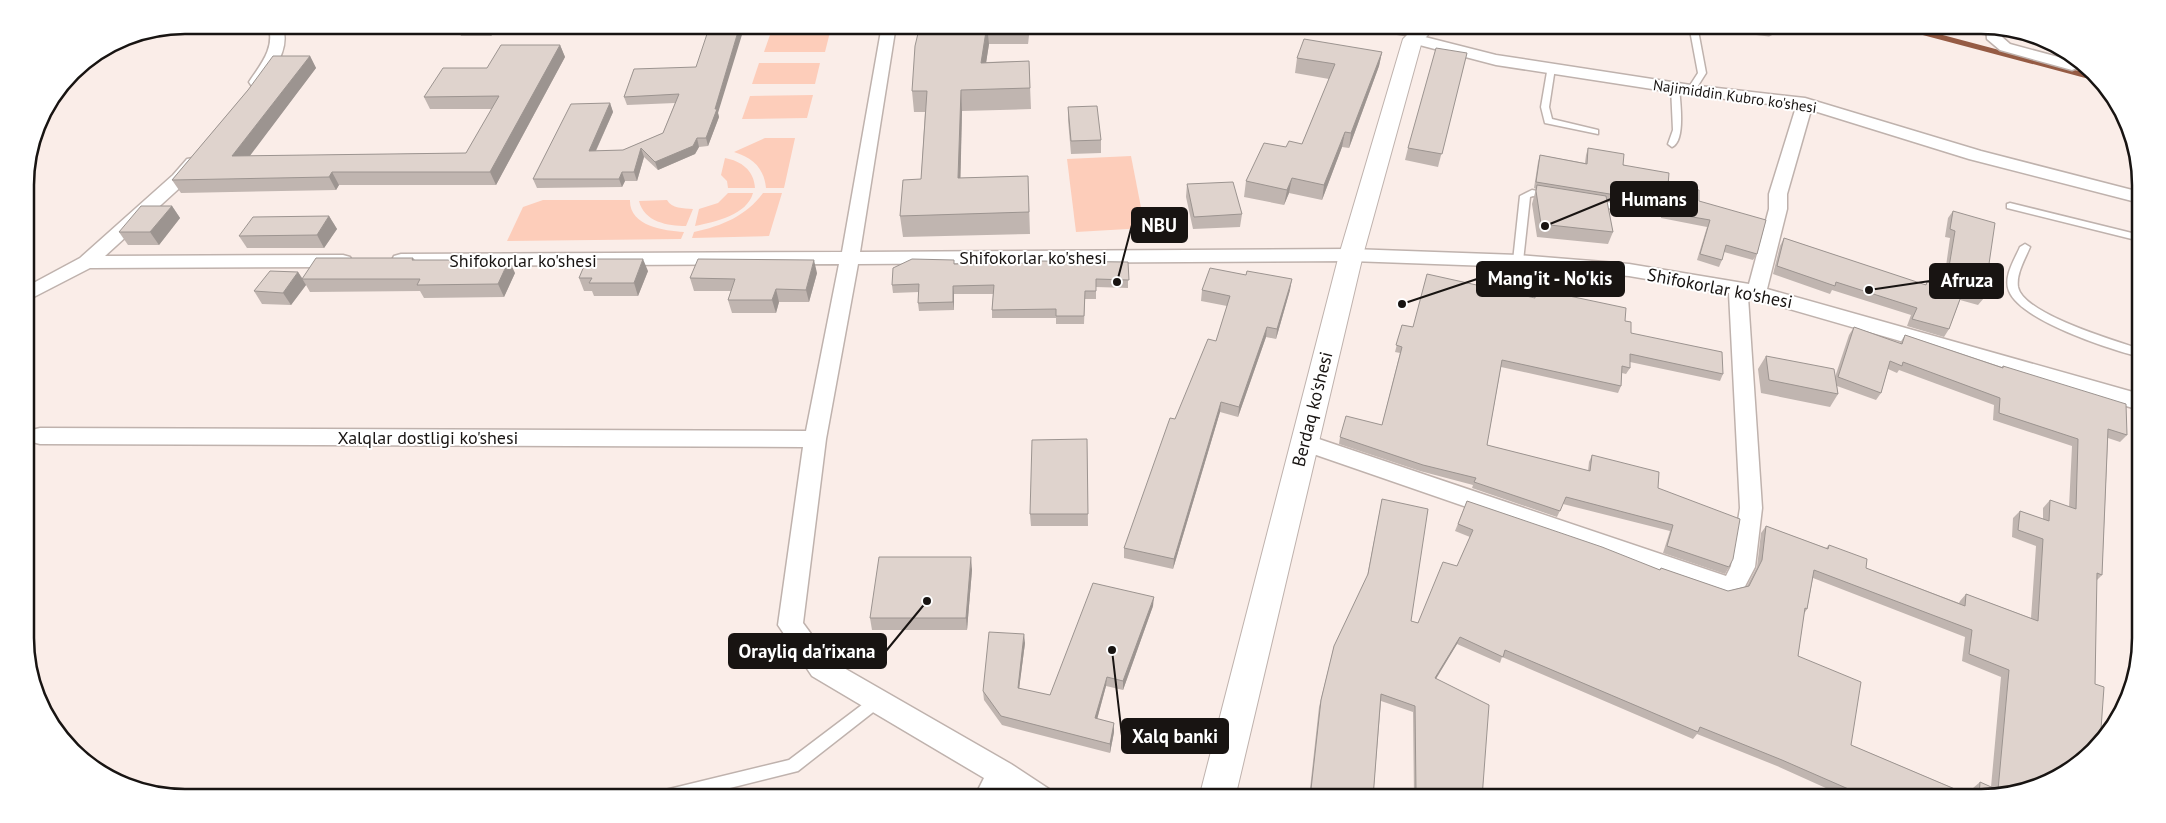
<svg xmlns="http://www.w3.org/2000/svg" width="2166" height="823" font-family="'PT Sans',sans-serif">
<rect width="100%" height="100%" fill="#faede8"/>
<!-- green -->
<g fill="#fdcdba">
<path d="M771,32H830L825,52H764Z"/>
<path d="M759,63H820L815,84H752Z"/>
<path d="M813,95L807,118L742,119L750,96Z"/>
<path d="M765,138H795L784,188H766C764,168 753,158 734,152Z"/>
<path d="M1131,156L1145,228L1076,232L1067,159Z"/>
<path d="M725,158C741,161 754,170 755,188H728L727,181L721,175Z"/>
<path d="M728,193H753C747,215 715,222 695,226L699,209L718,203Z"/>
<path d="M763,193H782L769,236L692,238L694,232C722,226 746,216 763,193Z"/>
<path d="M543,200H630C629,226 664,231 684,232L681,239L507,241L523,207Z"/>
<path d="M667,200C672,209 683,208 693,209L686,226C668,226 644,222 639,201Z"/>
</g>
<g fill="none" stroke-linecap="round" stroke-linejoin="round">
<!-- stream -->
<path stroke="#955b44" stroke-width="5" d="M1895,25L2099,79"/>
<!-- lane casing -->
<g stroke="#bfb2ad" stroke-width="3">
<g id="lane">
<path d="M1354,25H1372L1418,33L1422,35L1418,37L1358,27Z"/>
<path d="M1689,25H1697L1706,73L1694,92L1691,93L1687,90L1698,73Z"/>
<path d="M1697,25H1721L1769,31L1773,33L1769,35L1701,27Z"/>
<path d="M1548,66H1554L1555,68L1549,107L1552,119L1598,130V134L1545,123L1541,107Z"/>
<path d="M1675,84L1679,87C1680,101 1686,141 1672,147L1668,144L1673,130L1671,87Z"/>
<path d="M1532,190L1553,194L1555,196L1550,199L1533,196L1530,197L1523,261L1518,264L1513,261L1520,196Z"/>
<path d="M1593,200L1619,204L1624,207L1619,210L1590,205L1588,203Z"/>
<path d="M2010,203L2140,235V241L2007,208V204Z"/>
<path d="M2025,244L2030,247C2025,259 2016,274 2018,287C2023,314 2116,341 2140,349V357C2110,349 2021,321 2009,291C2003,277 2015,259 2020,247Z"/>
<path d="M876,696L881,698L883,702L881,706L798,771L690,798H654L656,793L661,791L789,760L871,698Z"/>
</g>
</g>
<!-- street casing -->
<g stroke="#bfb2ad" stroke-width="3">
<g id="street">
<path d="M268,25H282C291,48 275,67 263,85H251L249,82C261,64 276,47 268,25Z"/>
<path d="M882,25H896L860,252L1351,249L1518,255L1629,264L1749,284L1769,209V194L1796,107L1691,95L1496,65L1408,42L1405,39L1408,36L1413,34L1496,55L1691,85L1805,98L1981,151L2140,192V203L1969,159L1811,110L1787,194V209L1767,289L2140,394V410L1748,297L1762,508L1755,567L1742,592L1724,596L1296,448L1293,442L1296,436L1304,434L1726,576L1731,566L1740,508L1729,293L1629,276L1518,267L1351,261L858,264L826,439L803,623L830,660L1011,764L1049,789L1053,798H1015L1006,792L1003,798H974L984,778L812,676L778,625L803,447L40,444L32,442L29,436L32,430L40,428L806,431L839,264L401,266L394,264L392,260L394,256L401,254L842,252Z"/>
<path d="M1986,26L2001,28L2002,37L2010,44L2077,62L2080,65L2077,68L2072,70L2000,50L1987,39Z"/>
<path d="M193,158L199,159L202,163L185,183L105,256L343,255L350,257L352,261L350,265L343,267L90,268L26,301V287L80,258L173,175L187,159Z"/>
</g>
</g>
<!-- secondary casing -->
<g stroke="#bfb2ad" stroke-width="2">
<path id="secondary" d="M1411,25H1431L1428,35L1422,41L1363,255L1235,798H1199L1339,255L1403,39L1409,33Z"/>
</g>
<!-- lane -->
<use href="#lane" fill="#fff" fill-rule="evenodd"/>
<!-- street -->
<use href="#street" fill="#fff" fill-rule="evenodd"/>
<!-- secondary -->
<use href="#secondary" fill="#fff" fill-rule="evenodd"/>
</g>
<!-- wall -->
<g fill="#c0b5b0" fill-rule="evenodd">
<path d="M456,25H499L491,36H461Z"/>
<path d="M987,25H1029L1028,44H989L986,62L1029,61L1031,109L962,111L960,178L1028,176L1030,234L903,237L900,216L921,179L925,112H914L912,91Z"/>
<path d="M560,45L565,57L496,185H339L336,190L181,193L172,180L248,90L310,56L316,68L249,156L466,153L492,109H430L424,97L487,68Z"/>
<path d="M1382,52L1379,66L1349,148L1342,147L1322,200L1289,193L1284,205L1244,197L1246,181L1286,147L1302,144L1329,79L1295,73L1297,58Z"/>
<path d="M1467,53L1438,167L1405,160L1408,148Z"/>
<path d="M634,69L718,113L719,117L708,146L699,147L695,154L658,170L644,157L637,181H625L622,187L537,188L533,179L610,103L613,112L596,151L623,150L663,133L675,103L627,105L624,97Z"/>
<path d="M1068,107L1101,140V153L1071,154L1068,120Z"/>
<path d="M1588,148L1668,185L1699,201L1757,254L1753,260L1724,252L1722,260L1719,267L1697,260L1707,227L1661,218V212L1625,205L1619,202L1606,200L1613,232L1608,244L1537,237L1532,204L1536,189L1534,188L1538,162L1540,155L1585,163L1586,155Z"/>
<path d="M1187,184L1242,214L1240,227L1193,229L1186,197Z"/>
<path d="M172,206L180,218L159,245H128L119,232Z"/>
<path d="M1953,211L1984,298L1978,305L1960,300L1949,329L1944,337L1907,326L1911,315L1832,290L1830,294L1773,274L1780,246L1784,238L1925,285L1927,282L1935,285L1937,273L1943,265L1946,266L1950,238L1945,237L1948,218Z"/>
<path d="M329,216L337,229L324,248H247L239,236Z"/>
<path d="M413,258L415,260L515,273L504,297L424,298L420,291L310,292L306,285L291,305L262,304L254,291L298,272L303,279Z"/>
<path d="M954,260V264L1128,262V288L1096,287V299H1085L1084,324H1056V318H992V310L993,294H954V310L919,311L918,303L919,292L893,293L892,285Z"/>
<path d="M648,271L638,296H594L592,291H584L579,278Z"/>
<path d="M817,273L809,302H779L776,313H732L728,300L731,291H694L690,278Z"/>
<path d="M1536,289L1625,321L1631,333L1723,374L1720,381L1630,362V368L1626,374L1622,373L1621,386L1618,393L1501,367L1487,445L1588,471L1589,462L1592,455L1658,488L1729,567L1725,574L1663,553L1670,531L1563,504L1557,517L1472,488L1473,485L1420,471L1339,444L1340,437L1382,425L1400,353L1395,352L1402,325L1413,327L1534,298Z"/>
<path d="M1202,290H1290L1276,339L1266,337L1238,417L1220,412L1173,569L1124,558V548L1175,419L1216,341L1227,306L1201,301Z"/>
<path d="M1854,327L1900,343L1905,335L2002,367L2003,366L2127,435L2120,442L2108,438L2102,575L2096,581L2095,684L1991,798H1848L1777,766L1697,734L1693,739L1502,657L1500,663L1457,644L1436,679L1482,798H1414L1413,712L1381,701L1373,798H1309L1319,707L1334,646L1367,577L1382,499L1411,621L1418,623L1457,566L1470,537L1455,531L1467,501L1660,570L1661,568L1728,591L1747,586L1757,567L1761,533L1766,526L1826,548L1829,545L1866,568L1959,603L1960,601L1966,594L2031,618L2036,546L2012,537L2013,518L2020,511L2043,519V508L2050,500L2069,507L2072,446L1993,420L1994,405L1899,370L1897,373L1888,369L1881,393L1876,400L1837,386L1838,394L1830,407L1761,393L1758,369L1766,356L1835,377L1849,335ZM1813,578L1965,637L1962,661L2001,677L1991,787L1980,782L1973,788L1972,796L1851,745L1798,656L1804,614L1807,609Z"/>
<path d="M1087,439L1088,526H1031L1030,514Z"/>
<path d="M972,570L967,630H872L870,618Z"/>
<path d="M1153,606L1123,690L1106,686L1097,719L1114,723V732L1110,753L1002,725L984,700L983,691L1025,643L1019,689L1050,695Z"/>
</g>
<!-- shaded-wall -->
<g fill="#9c9490">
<path d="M487,25H499L491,36Z"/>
<path d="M740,25H745L718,113L719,117L708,146L706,138Z"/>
<path d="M987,25L989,44L983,83L981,63Z"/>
<path d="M1028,25H1029L1028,44Z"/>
<path d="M560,45L565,57L496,185L490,172Z"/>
<path d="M1382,52L1379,66L1349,148L1351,133Z"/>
<path d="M310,56L316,68L240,169L232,156Z"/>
<path d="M961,90L962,111L960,200L958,178Z"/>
<path d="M610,103L613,112L592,159L589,151Z"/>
<path d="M1345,132L1342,147L1322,200L1324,185Z"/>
<path d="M697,138L699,147L695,154L658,170L655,162Z"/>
<path d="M641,148L644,157L637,181L634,172Z"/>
<path d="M332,172L339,185L336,190L329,177Z"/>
<path d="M622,172L625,181L622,187L619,179Z"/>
<path d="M1292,178L1289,193L1284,205L1287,190Z"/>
<path d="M172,206L180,218L159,245L150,232Z"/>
<path d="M329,216L337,229L324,248L317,235Z"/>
<path d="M643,259L648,271L638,296L634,283Z"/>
<path d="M509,260L515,273L504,297L498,284Z"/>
<path d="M814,260L817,273L809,302L806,290Z"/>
<path d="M298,272L306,285L291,305L283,293Z"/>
<path d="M1292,279L1290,290L1276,339L1277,329Z"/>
<path d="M953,286L954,294V310L953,302Z"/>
<path d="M776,289L779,302L776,313L772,300Z"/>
<path d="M1267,327L1266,337L1238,417L1239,407Z"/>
<path d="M1221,402L1220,412L1173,569L1174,559Z"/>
<path d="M971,557L972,570L967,630L966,618Z"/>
<path d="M1154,597L1153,606L1123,690V681Z"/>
<path d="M1024,634L1025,643L1018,697V688Z"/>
<path d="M1460,637L1457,644L1432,685L1435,678Z"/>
<path d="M1107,677L1106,686L1095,727V718Z"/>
<path d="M1114,723V732L1110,753V744Z"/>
</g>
<!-- building -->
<g fill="#dfd3cd" stroke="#9c9490">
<path d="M710,25H740L715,109H717L706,138H697L693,146L655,162L641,148L634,172H622L619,179H533L571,104L610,103L589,151L623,150L663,133L679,94L624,97L634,69L696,67Z"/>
<path d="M920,25H987L981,63L1029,61L1030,88L961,90L958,178L1028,176L1029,212L900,216L903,180L921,179L927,91H912L915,46Z"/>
<path d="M1304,39L1382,52L1351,133L1345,132L1324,185L1292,178L1287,190L1246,181L1264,143L1286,147L1289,141L1302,144L1335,64L1297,58Z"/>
<path d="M501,45H560L490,172H332L329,177L172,180L248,90L273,56H310L232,156L466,153L499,96L424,97L443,68H487Z"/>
<path d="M1436,48L1467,53L1442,154L1408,148Z"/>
<path d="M1097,106L1101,140L1071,141L1068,107Z"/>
<path d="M1588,148L1624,154L1623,165L1669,173L1668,185L1699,190V201L1766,220L1757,254L1726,245L1722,260L1700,254L1710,220L1664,212V206L1627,199L1622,196L1536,182L1540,155L1587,164Z"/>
<path d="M1233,182L1242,214L1194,217L1187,184Z"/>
<path d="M1537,185L1606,196L1613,232L1541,224L1536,191Z"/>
<path d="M141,206H172L150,232H119Z"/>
<path d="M1953,211L1995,223L1984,298L1963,291L1949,329L1912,319L1917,308L1836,282L1835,286L1777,266L1784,238L1926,285L1927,282L1939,286L1943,265L1949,267L1955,231L1950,229Z"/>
<path d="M329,216L317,235L239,236L253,217Z"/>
<path d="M316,258H413L412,260H509L498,284L417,285L420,279H302Z"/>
<path d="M587,259H643L634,283H589L592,278H579Z"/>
<path d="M698,259L814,260L806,290L776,289L772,300H728L735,279L690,278Z"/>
<path d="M912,259L954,260V264L1039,263V261L1128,262L1129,280L1096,279V291H1085L1084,316H1056V309L992,310L994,285L953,286V302L918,303L919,284L892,285L893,268Z"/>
<path d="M1210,268L1246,275L1247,271L1292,279L1277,329L1267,327L1239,407L1221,402L1174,559L1124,548L1170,418L1175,419L1208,339L1216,341L1230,296L1202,290Z"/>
<path d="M270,271L298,272L283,293L254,291Z"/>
<path d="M1427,274L1535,298L1536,289L1626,308L1625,321L1631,322V333L1722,352L1723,374L1630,354V368L1622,366L1621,386L1502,360L1487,445L1590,471L1592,455L1659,472L1658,488L1740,519L1733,559L1729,567L1667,546L1673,525L1566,497L1560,511L1474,482L1476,478L1423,465L1340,437L1346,416L1382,425L1402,347L1396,345L1402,325L1413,327Z"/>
<path d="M1854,327L1902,344L1905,335L2003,368V366L2126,404L2127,435L2108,429L2102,575L2097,573L2095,684L2104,687L2100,743L2078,765L2033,789L1991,798H1979L1980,782L1998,790L2009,670L1969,654L1972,630L1814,570L1807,609L1805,608L1798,656L1861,682L1851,745L1976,798H1869L1782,760L1700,727L1698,732L1505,650L1503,657L1460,637L1435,678L1489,705L1482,798H1440L1416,792L1415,706L1381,694L1373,798H1310L1321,700L1334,646L1368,574L1382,499L1428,509L1411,621L1418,623L1443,562L1457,566L1473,530L1458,524L1467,501L1602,547L1660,570L1661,568L1728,591L1749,586L1762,560L1766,526L1828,549L1829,545L1867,559L1866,568L1965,606L1966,594L2038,621L2043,539L2018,530L2020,511L2049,521L2050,500L2076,509L2078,439L1999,413L2000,398L1903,362L1902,366L1890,361L1881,393L1838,377Z"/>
<path d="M1766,356L1834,369L1838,394L1769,380Z"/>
<path d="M1087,439L1088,514H1030L1032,440Z"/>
<path d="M879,557H971L966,618H870Z"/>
<path d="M1093,583L1154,597L1123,681L1107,677L1095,718L1114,723L1110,744L1001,716L983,691L989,632L1024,634L1018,688L1050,695Z"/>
</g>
<g text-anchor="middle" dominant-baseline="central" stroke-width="4" stroke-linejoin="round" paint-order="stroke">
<!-- far-street labels -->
<g font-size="15" fill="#181412" stroke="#fff">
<text transform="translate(1735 96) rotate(8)">Najimiddin Kubro ko'shesi</text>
</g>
<!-- street labels -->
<g font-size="18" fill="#181412" stroke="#fff">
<text x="1033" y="257">Shifokorlar ko'shesi</text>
<text x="523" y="260">Shifokorlar ko'shesi</text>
<text transform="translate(1720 288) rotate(11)">Shifokorlar ko'shesi</text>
<text transform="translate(1312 409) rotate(-76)">Berdaq ko'shesi</text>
<text x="428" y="437">Xalqlar dostligi ko'shesi</text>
</g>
</g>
<!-- crop -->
<path d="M0 0H2166V823H0ZM185 34H1981A151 151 0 0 1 2132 185V638A151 151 0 0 1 1981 789H185A151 151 0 0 1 34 638V185A151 151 0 0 1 185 34Z" fill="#fff" fill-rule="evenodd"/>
<path fill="none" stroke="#181412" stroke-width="2.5" d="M185 34H1981A151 151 0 0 1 2132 185V638A151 151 0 0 1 1981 789H185A151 151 0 0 1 34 638V185A151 151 0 0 1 185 34Z"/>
<!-- callouts -->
<path fill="none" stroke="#181412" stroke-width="2" d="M1545 226L1611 199M1117 282L1132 225M1402 304L1477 279M1869 290L1930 281M927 601L886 651M1112 650L1122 736"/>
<g fill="#181412" stroke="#fff" stroke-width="2">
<circle cx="1545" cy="226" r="5"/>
<circle cx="1117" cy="282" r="5"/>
<circle cx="1402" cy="304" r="5"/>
<circle cx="1869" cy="290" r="5"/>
<circle cx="927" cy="601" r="5"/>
<circle cx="1112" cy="650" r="5"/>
</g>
<g fill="#181412" stroke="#181412" stroke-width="2">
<rect x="1611" y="182" width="86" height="34" rx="5"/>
<rect x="1132" y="208" width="55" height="34" rx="5"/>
<rect x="1477" y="262" width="147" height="34" rx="5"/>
<rect x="1930" y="264" width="73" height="34" rx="5"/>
<rect x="729" y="634" width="157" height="34" rx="5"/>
<rect x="1122" y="719" width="106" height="34" rx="5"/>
</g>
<g font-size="19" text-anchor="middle" font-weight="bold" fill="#fff">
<text x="1654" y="206">Humans</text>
<text x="1159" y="232">NBU</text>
<text x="1550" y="285">Mang'it - No'kis</text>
<text x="1967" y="287">Afruza</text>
<text x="807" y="658">Orayliq da'rixana</text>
<text x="1175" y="743">Xalq banki</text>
</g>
</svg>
